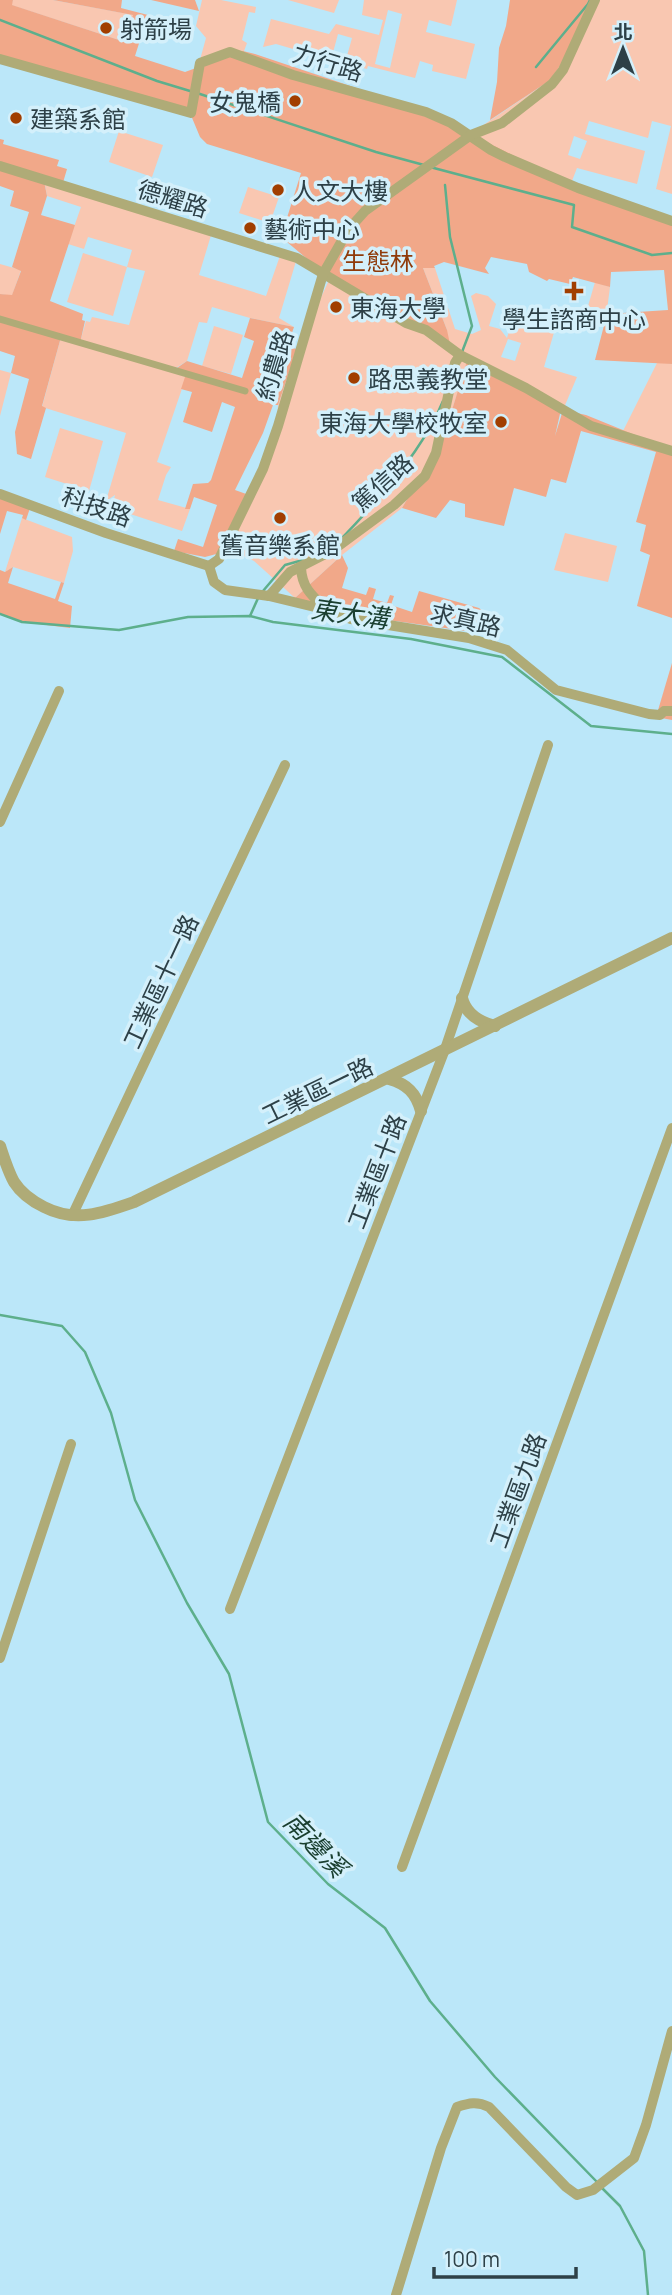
<svg xmlns="http://www.w3.org/2000/svg" width="672" height="2295" font-family="Manrope,'Noto Sans TC',sans-serif">
<rect width="100%" height="100%" fill="#d4f0fb"/>
<!-- built -->
<rect fill="#bbe7f9" x="0" y="0" width="672" height="2295"/>
<!-- green -->
<g fill="#f9c7b1" fill-rule="evenodd">
<path d="M13,0H53L134,15L125,42L11,5Z"/>
<path d="M202,0H221L256,7L255,13L249,12L242,40L247,43L244,51L198,67L206,38L196,26Z"/>
<path d="M288,0H339L334,13Z"/>
<path d="M364,0H457L451,26L429,20L426,32L475,44L466,79L432,71L433,65L420,61L415,78L368,66L367,69L345,63L352,38L338,34L331,60L276,44L263,47L271,19L329,34L336,24L379,35L383,20L362,15ZM388,10L402,14L390,68L375,64Z"/>
<path d="M595,0H672V194L656,189L671,126L652,121L648,138L589,121L585,134L645,151L637,184L577,168L570,186L470,134L549,81ZM574,136L587,141L580,159L568,155Z"/>
<path d="M119,131L163,145L152,177L109,162Z"/>
<path d="M44,180L212,232L199,275L266,296L281,253L297,258L279,318L294,327L250,318L212,307L207,323L199,322L187,361L174,369L187,374L157,462L171,467L166,475L158,500L190,509L182,531L112,508L115,495L106,501L126,433L42,407L61,337L80,342L86,321L90,322L92,317L129,325L145,271L127,267L113,316L67,302L83,253L127,267L132,250L88,237L84,249L68,244L81,207L47,196Z"/>
<path d="M248,187L279,197L270,223L239,213Z"/>
<path d="M0,264L21,270L12,296L0,294Z"/>
<path d="M423,268H435L455,329L472,334L481,330L471,296L476,293L488,296L496,304L489,326L500,329L507,338L515,310L557,322L544,367L577,377L563,410L468,359L448,423L427,465L402,508L342,555L295,598L254,561L234,551L220,553L258,477L277,421L278,405L297,349L330,278L447,330ZM508,339L521,343L515,361L501,357Z"/>
<path d="M595,282L610,287L606,318L586,313Z"/>
<path d="M214,326L243,335L231,374L202,366Z"/>
<path d="M658,361L672,364V450L623,431Z"/>
<path d="M0,370L11,373L0,416Z"/>
<path d="M60,428L103,441L89,491L45,477Z"/>
<path d="M22,518L72,537L73,551L64,583L13,567L5,572Z"/>
<path d="M565,533L617,546L608,582L554,570Z"/>
</g>
<!-- forest -->
<g fill="#f1a889">
<path d="M0,0H13L12,5L125,42L133,15L53,0H122L121,8L148,15L135,56L185,72L243,51L255,54L425,111L544,171L672,220V364L595,360L607,314L668,310L664,270L611,272L610,287L573,277L570,284L549,279L547,281L529,272L527,264L491,257L485,268L489,274L444,262L434,266L435,268H423L447,330L451,349L330,278L281,237L301,173L207,144L200,137L190,113L0,59Z"/>
<path d="M151,0H195L199,11Z"/>
<path d="M510,0H595L559,67L549,81L490,120L497,82L499,48L506,26Z"/>
<path d="M0,139L4,140L3,144L59,160L57,166L67,169L62,186L44,181L47,196L41,215L75,225L50,301L83,314L82,320L85,321L80,343L61,337L42,406L46,408L31,459L17,454L15,432L29,379L11,373L15,356L0,351V294L12,295L21,271L12,267L29,212L10,206L14,191L0,186Z"/>
<path d="M250,318L294,327L287,347L297,349L278,405H273L263,433L235,490L249,495L220,553L205,557L174,551L178,539L203,547L217,505L194,497L190,509H185L193,484L208,483L211,480L235,407L222,402L212,432L183,422L192,392L181,389L186,374L174,370L187,361L242,378L254,341L244,337Z"/>
<path d="M468,358L562,405L555,436L563,410L586,415L672,450V618L637,606L650,555L640,551L646,525L636,522L656,452L581,431L566,483L551,479L546,497L514,488L504,526L465,517V504L450,500L436,518L402,508L427,465L448,423Z"/>
<path d="M0,494L31,505L26,520L22,518L23,515L7,511L0,534Z"/>
<path d="M342,555L348,568L342,588L366,595L369,587L376,589L373,599L387,603L390,595L394,596L391,605L412,612L419,591L479,608L495,621V635L345,614L295,598Z"/>
<path d="M13,567L8,583L55,599L61,582L64,583L58,601L72,606L70,628L22,622L0,614V570L5,572Z"/>
<path d="M672,663V720L656,717Z"/>
</g>
<g fill="none" stroke-linecap="round" stroke-linejoin="round">
<!-- stream -->
<g stroke="#5daf8c" stroke-width="2.5">
<path d="M0,20L157,81L190,91"/>
<path d="M536,67L588,4L590,0"/>
<path d="M197,93L376,152L424,165"/>
<path d="M430,167L574,205L572,227L652,255L672,253"/>
<path d="M445,185L450,237L472,326L462,352"/>
<path d="M341,539C377,502 424,448 443,401"/>
<path d="M263,591L285,565L303,560"/>
<path d="M0,614L22,622L119,630L188,617L250,616L273,622L411,639L502,657L591,726L672,734"/>
<path d="M250,616L259,596"/>
<path d="M0,1315L62,1326L85,1352L111,1413L135,1500L187,1603L229,1674L268,1822L328,1884L385,1928L430,2001L495,2077L597,2182"/>
<path d="M601,2187L620,2206L644,2251L648,2295"/>
</g>
<!-- pedestrian -->
<path stroke="#afab77" stroke-width="7" d="M0,319L245,391"/>
<!-- minor -->
<g stroke="#afab77" stroke-width="10">
<path d="M0,59L191,113L200,63L230,52L293,75L426,112L451,123L491,150L505,157L578,188L672,221"/>
<path d="M0,166L297,258L406,323L426,330L460,355L526,388L591,426L672,451"/>
<path d="M0,494L106,533L209,566"/>
<path d="M209,566L219,559L263,469L278,426L323,274L348,230L365,211L471,135L502,123L552,84L563,70L595,0"/>
<path d="M209,566L214,582L225,590L269,596L327,610L351,619L469,638L507,650L556,690L649,714L660,715L664,711H672"/>
<path d="M301,568C302,587 311,595 325,608"/>
<path d="M269,596L290,572L333,550L394,505L425,476L436,453L455,363L460,355"/>
<path d="M0,822L59,691"/>
<path d="M72,1216L285,765"/>
<path d="M230,1609L444,1052L548,745"/>
<path d="M0,1658L71,1444"/>
<path d="M402,1867L672,1128"/>
<path d="M396,2295L441,2148L457,2107C469,2103 477,2101 489,2107L566,2187L577,2195L593,2190L634,2158L646,2125L672,2031"/>
</g>
<!-- tertiary -->
<g stroke="#afab77" stroke-width="12">
<path d="M462,998C466,1014 479,1022 495,1026"/>
<path d="M389,1079C407,1084 416,1093 421,1111"/>
<path d="M0,1146C4,1158 8,1171 14,1182C21,1193 32,1201 44,1207C75,1223 103,1213 134,1202L672,938"/>
</g>
</g>
<!-- markers -->
<g fill="#a13e00" stroke="#d4f0fb" stroke-width="2.5">
<circle cx="106" cy="28" r="7"/>
<circle cx="295" cy="101" r="7"/>
<circle cx="16" cy="118" r="7"/>
<circle cx="278" cy="190" r="7"/>
<circle cx="250" cy="228" r="7"/>
<path d="M570.5 280.5h7v7h7v7h-7v7h-7v-7h-7v-7h7z"/>
<circle cx="336" cy="307" r="7"/>
<circle cx="354" cy="378" r="7"/>
<circle cx="501" cy="422" r="7"/>
<circle cx="280" cy="518" r="7"/>
</g>
<g text-anchor="middle" dominant-baseline="central" stroke-width="7" stroke-linejoin="round" paint-order="stroke">
<!-- poi labels -->
<g font-size="24" fill="#2d4047" stroke="#d4f0fb" text-anchor="start">
<text x="120" y="28">射箭場</text>
<text x="281" y="101" text-anchor="end">女鬼橋</text>
<text x="30" y="118">建築系館</text>
<text x="292" y="190">人文大樓</text>
<text x="264" y="228">藝術中心</text>
<text x="350" y="307">東海大學</text>
<text x="574" y="318" text-anchor="middle">學生諮商中心</text>
<text x="368" y="378">路思義教堂</text>
<text x="487" y="422" text-anchor="end">東海大學校牧室</text>
<text x="280" y="544" text-anchor="middle">舊音樂系館</text>
</g>
<!-- street labels -->
<g font-size="24" fill="#2d4047" stroke="#d4f0fb">
<text transform="translate(328 62) rotate(17)">力行路</text>
<text transform="translate(173 198) rotate(17)">德耀路</text>
<text transform="translate(274 365) rotate(-73)">約農路</text>
<text transform="translate(382 482) rotate(-42)">篤信路</text>
<text transform="translate(97 506) rotate(19)">科技路</text>
<text transform="translate(466 619) rotate(13)">求真路</text>
<text transform="translate(160 981) rotate(-65)">工業區十一路</text>
<text transform="translate(317 1090) rotate(-26)">工業區一路</text>
<text transform="translate(376 1171) rotate(-69)">工業區十路</text>
<text transform="translate(517 1490) rotate(-70)">工業區九路</text>
</g>
<!-- park labels -->
<g font-size="24" fill="#8f3a0a" stroke="#d4f0fb">
<text x="378" y="260">生態林</text>
</g>
<!-- water labels -->
<g font-size="26" font-style="italic" fill="#1a3f30" stroke="#d4f0fb">
<text transform="translate(350 613) rotate(8)">東大溝</text>
<text transform="translate(316 1844) rotate(46)">南邊溪</text>
</g>
</g>
<!-- north arrow -->
<g transform="translate(623 49)" stroke="#d4f0fb" stroke-width="5" paint-order="stroke">
<path d="M0-5L12 26L0 18L-12 26Z" fill="#2d4047"/>
<text y="-10" font-size="19" font-weight="bold" text-anchor="middle" fill="#2d4047">北</text>
</g>
<!-- scale -->
<path d="M434 2267v10h142v-10" fill="none" stroke="#2d4047" stroke-width="3.5"/>
<text x="444" y="2267" font-size="21" fill="#2d4047" stroke="#d4f0fb" stroke-width="5" paint-order="stroke">100 m</text>
</svg>
